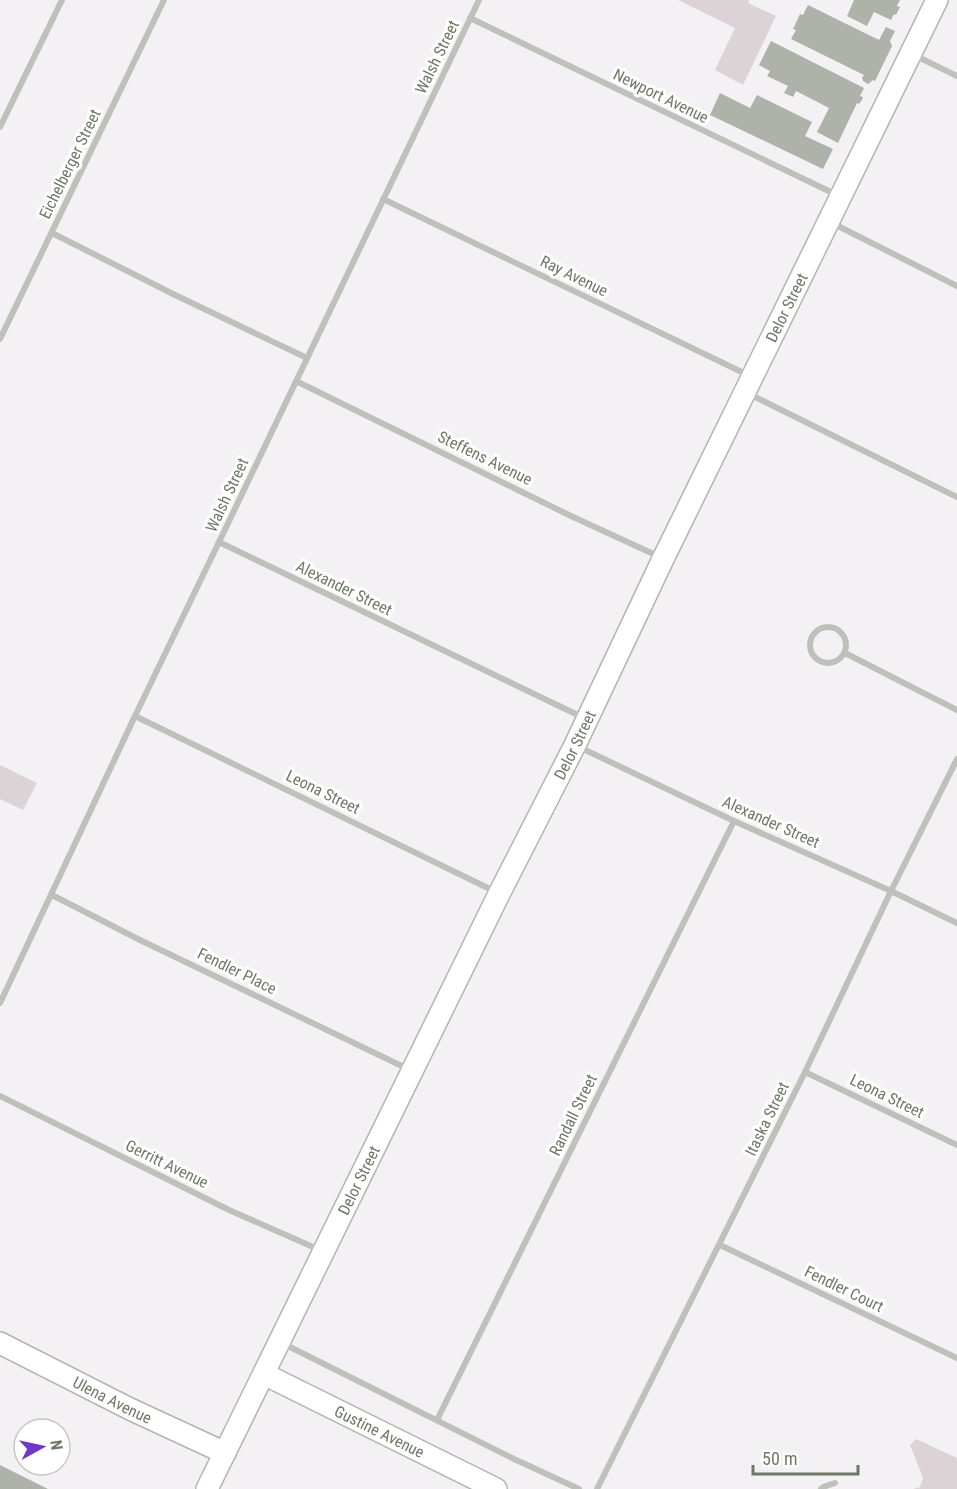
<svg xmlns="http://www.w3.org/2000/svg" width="957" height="1489" font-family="'Roboto Condensed',sans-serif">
<rect width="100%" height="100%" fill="#f4f1f4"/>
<!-- green -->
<g fill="#dbd3d5">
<path d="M678,0H749L748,3L776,16L743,85L715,70L735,28Z"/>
<path d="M0,765L37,783L23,810L0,799Z"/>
<path d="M916,1439L957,1458V1489H913L920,1487L923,1478L910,1445Z"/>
</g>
<!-- building -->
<g fill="#adb3a9">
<path d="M854,0H900L897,6L900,7L896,15L894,14L891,20L874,12L867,26L847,16Z"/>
<path d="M808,5L879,40L886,27L895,31L890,41L892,46L875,81L872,80L871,82L868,84L863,81L862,78L864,75L791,39L796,30L793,29L800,14L803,15Z"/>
<path d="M771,41L864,88L860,96L863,97L862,100L859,104L857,103L838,143L817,132L829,108L796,91L793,97L784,93L788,86L767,76L770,71L759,65Z"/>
<path d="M720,93L750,108L757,95L812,122L805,136L833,149L823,169L710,115Z"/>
<path d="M0,1465L48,1489H0Z"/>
</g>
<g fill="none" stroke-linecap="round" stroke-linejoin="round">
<!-- secondary casing -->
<g stroke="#b0b6ac" stroke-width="24">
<g id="secondary">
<path id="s1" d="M0,1343L130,1409L225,1453"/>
<path id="s2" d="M264,1374L496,1489"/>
<path id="s3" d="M207,1489L499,894L575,745L663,559L937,0"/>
</g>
</g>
<!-- street -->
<g stroke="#bdc1ba" stroke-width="6">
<path d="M470,18L837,195"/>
<path d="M914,55L957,76"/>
<path d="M0,127L62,0"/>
<path d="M383,199L750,376"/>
<path d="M832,223L957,286"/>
<path d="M52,233L175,295L307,358"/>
<path d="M0,339L164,0"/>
<path d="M296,381L571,516L660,557"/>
<path d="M749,394L957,497"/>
<path d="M219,542L584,718"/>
<circle cx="828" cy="645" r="18"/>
<path d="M845,653L957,710"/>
<path d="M135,716L496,892"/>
<path d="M579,747L734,821L891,891L957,923"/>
<path d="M52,895L140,940L408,1069"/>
<path d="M0,1003L135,716L219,542L479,0"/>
<path d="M805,1072L957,1145"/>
<path d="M0,1096L229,1210L320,1250"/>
<path d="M720,1245L957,1358"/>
<path d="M282,1343L514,1459L579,1489"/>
<path d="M437,1420L734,821"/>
<path d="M597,1489L805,1072L891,891L957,759"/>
<path d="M821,1489L823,1487L835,1483"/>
</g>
<!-- secondary -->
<use href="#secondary" stroke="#fff" stroke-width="21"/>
</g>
<g text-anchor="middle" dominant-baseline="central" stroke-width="6" stroke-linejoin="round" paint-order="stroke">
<!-- street labels -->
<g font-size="16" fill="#6c7a63" stroke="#fff">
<text transform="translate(437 57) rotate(-64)">Walsh Street</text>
<text transform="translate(661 96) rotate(26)">Newport Avenue</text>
<text transform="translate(70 164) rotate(-64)">Eichelberger Street</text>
<text transform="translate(574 276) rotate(26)">Ray Avenue</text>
<text stroke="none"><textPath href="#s3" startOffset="1316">Delor Street</textPath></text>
<text transform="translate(485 458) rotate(26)">Steffens Avenue</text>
<text transform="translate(227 495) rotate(-65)">Walsh Street</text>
<text transform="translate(344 588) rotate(26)">Alexander Street</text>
<text stroke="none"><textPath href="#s3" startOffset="830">Delor Street</textPath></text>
<text transform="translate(323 792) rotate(26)">Leona Street</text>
<text transform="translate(771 822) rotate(24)">Alexander Street</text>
<text transform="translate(237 971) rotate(26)">Fendler Place</text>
<text transform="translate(887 1096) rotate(26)">Leona Street</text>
<text transform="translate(573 1115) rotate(-64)">Randall Street</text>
<text transform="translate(767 1119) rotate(-64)">Itaska Street</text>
<text transform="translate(167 1164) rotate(26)">Gerritt Avenue</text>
<text stroke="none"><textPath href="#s3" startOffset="344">Delor Street</textPath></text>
<text transform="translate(844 1289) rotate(26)">Fendler Court</text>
<text stroke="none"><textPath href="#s1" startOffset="126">Ulena Avenue</textPath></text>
<text stroke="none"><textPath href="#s2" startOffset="129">Gustine Avenue</textPath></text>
</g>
</g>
<!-- north arrow -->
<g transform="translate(42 1447) rotate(82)"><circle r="28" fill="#ffffff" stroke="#c4cac1" stroke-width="1.5"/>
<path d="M0-4.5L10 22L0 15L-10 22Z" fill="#6e37ce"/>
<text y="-9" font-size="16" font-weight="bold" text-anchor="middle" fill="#6c7a63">N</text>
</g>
<!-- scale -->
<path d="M753 1465v9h105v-9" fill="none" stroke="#6c7a63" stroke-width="3"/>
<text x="762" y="1465" font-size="18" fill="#6c7a63" stroke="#ffffff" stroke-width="4.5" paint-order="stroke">50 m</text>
</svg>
